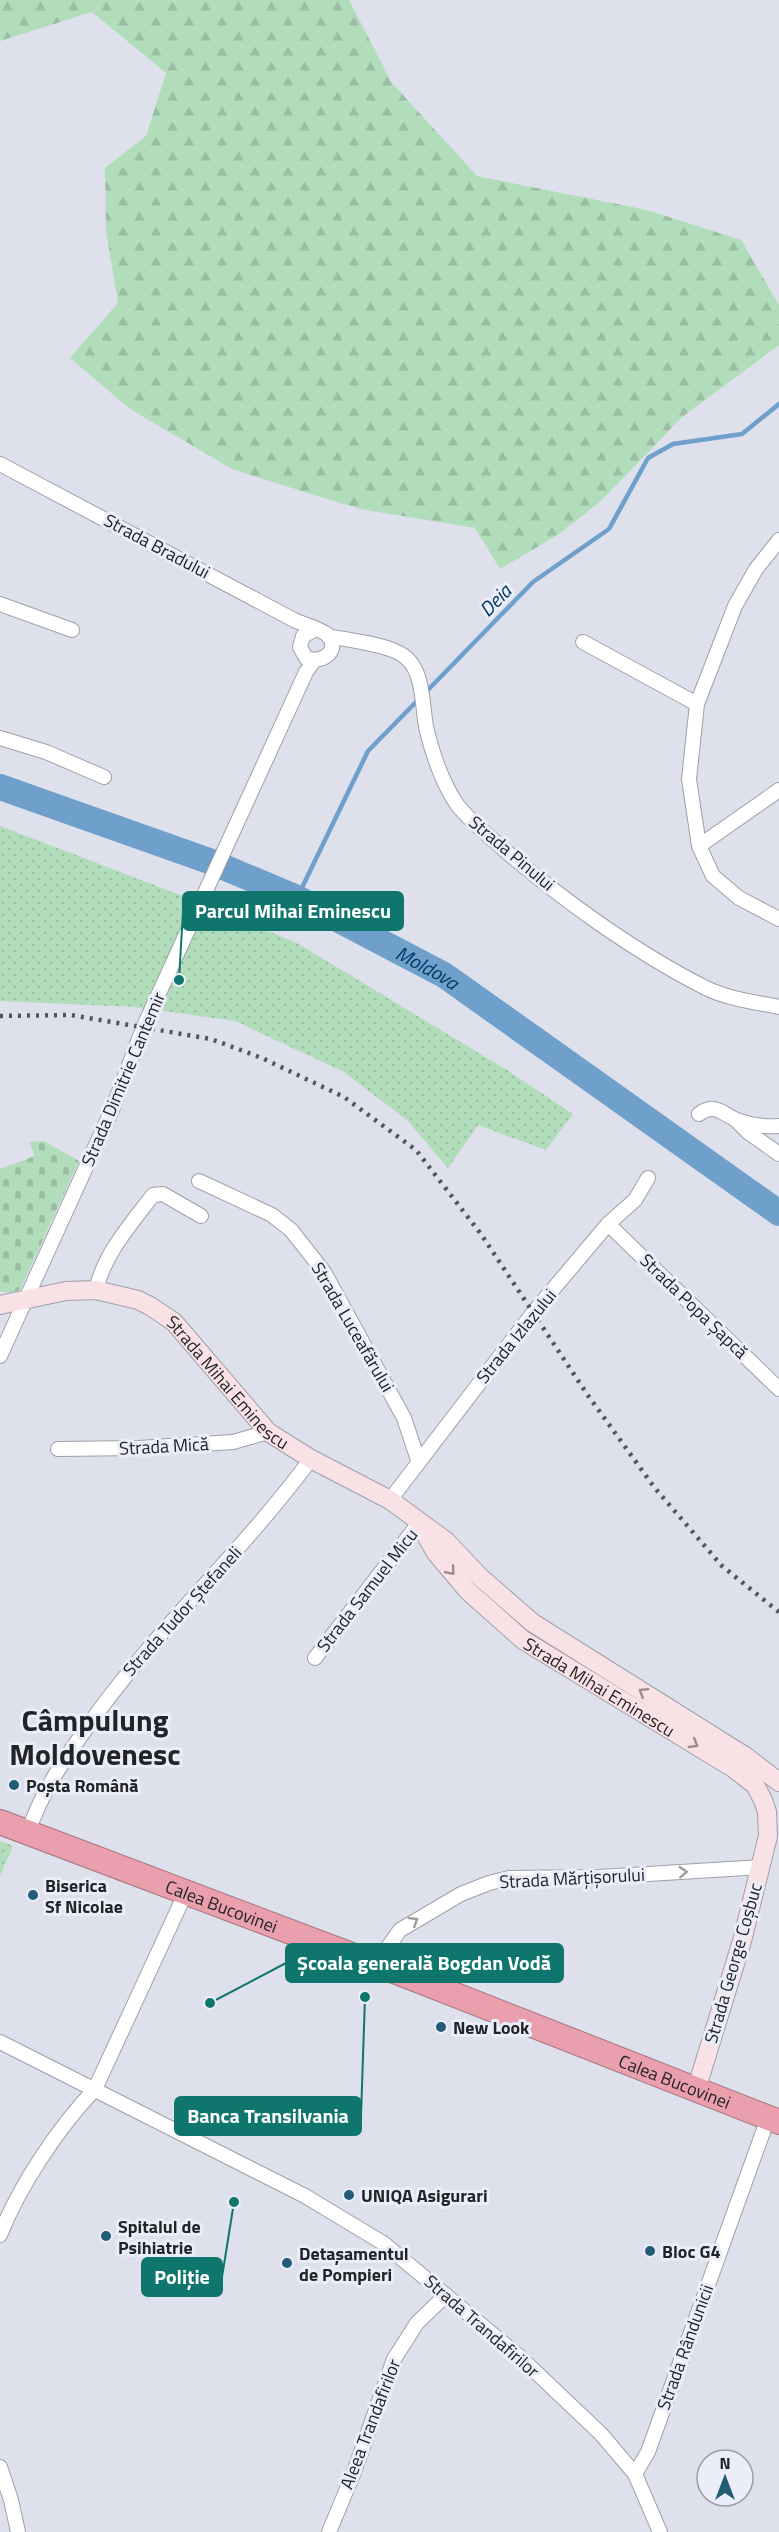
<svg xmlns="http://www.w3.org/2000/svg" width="779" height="2532" font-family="'Titillium Web',sans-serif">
<defs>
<pattern id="grass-dots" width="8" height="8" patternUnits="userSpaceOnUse" patternTransform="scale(1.5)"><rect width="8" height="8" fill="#b2ddbb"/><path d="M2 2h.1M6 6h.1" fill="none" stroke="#99bea1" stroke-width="1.8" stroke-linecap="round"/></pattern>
<pattern id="forest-firs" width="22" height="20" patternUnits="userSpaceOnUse" patternTransform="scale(1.5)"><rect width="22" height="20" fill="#b2ddbb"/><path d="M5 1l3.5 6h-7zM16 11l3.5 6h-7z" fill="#99bea1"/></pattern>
<pattern id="cemetery-stones" width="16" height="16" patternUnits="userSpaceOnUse" patternTransform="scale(1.5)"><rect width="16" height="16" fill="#b2ddbb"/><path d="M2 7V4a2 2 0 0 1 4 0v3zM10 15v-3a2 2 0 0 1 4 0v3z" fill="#99bea1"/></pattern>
</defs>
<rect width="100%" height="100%" fill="#dee0eb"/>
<!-- grass -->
<g fill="url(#grass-dots)">
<path d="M0,826L204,904L297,943L507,1070L573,1114L546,1150L478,1125L448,1168L408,1121L344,1072L235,1021L134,1007L0,1001Z"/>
<path d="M0,1841L13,1846L0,1876Z"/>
</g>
<!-- forest -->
<path fill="url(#forest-firs)" d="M0,0H349L392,83L477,176L647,210L741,240L779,305V345L682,417L600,502L559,534L500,569L475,528L360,509L234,470L130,409L70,358L118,303L106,231L105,168L146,136L166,73L92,12L0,41Z"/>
<!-- cemetery -->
<path fill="url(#cemetery-stones)" d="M44,1141L79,1161L21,1288C15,1295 8,1292 0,1291V1169L35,1156L29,1142Z"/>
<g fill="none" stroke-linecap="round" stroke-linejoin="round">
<!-- stream -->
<g stroke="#6f9fcb" stroke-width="4.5">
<path d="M425,693L533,582L609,529L648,458L673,444L742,434L779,404"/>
<path d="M297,898L368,751L419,699"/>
</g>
<!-- river -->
<path stroke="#6f9fcb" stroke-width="26" id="s1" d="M0,787L209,861L297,898L444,975L779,1213"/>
<!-- street casing -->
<g stroke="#9ea0aa" stroke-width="16">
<g id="street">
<path d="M0,464L294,620C302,624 324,630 329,636C340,652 321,664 306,658L300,647L303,636L314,630"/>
<path d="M779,540L756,569L735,606L697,704L689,779L699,846L713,876L739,898L779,919"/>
<path d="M0,604L72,630"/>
<path d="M328,636C348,640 383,644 399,653C426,666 421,707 427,731C433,755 442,782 456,803C468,820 487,834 502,848C560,898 635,952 704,987C727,999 754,1002 779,1007"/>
<path d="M583,642L697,704"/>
<path d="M0,738L46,752L104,777"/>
<path d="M699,846L779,790"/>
<path d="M699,1114C715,1102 722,1114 737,1120C749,1125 766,1127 779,1126"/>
<path d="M736,1120L749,1133L779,1154"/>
<path d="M199,1181L272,1215L291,1230L324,1272L404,1418L418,1460"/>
<path d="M608,1224L779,1389"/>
<path d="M96,1290C104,1254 131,1224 153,1195L163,1194L201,1216"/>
<path d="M0,1356L112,1110L144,1026L306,672L314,661"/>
<path d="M58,1449L139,1448L233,1442L268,1432"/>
<path d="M390,1500L533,1313L608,1224L635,1200L648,1178"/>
<path d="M315,1658L419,1523"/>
<path d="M28,1832C41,1795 60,1765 83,1733C151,1634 240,1555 311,1459"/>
<path d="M376,1964L400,1930L461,1894L489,1883L509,1878L599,1877L762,1867"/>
<path d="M0,2042L305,2196L383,2243L521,2358L601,2434L635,2474L660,2532"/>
<path d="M0,2235C20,2185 58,2128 95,2089L186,1892"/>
<path d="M0,2467L11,2500L18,2532"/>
<path d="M635,2474L648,2452L768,2118"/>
<path d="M329,2532L354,2472L394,2359L417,2323L446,2295"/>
</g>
</g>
<!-- secondary casing -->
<g stroke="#9ea0aa" stroke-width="20">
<g id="secondary">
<path id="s2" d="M0,1305L66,1291L96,1290L138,1300L150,1306L174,1322L268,1432L311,1459L390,1500L446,1541L480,1577L533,1623L745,1756L779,1782"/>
<path id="s3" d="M421,1527L436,1553L468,1591L523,1640L733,1768L755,1785L763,1800L767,1812L768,1836L742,1941L696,2090"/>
</g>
</g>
<!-- highway casing -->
<g stroke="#a4747e" stroke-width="26">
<g id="highway">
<path id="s4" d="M0,1822L402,1974L779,2122"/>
</g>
</g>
<!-- street -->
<use href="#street" stroke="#fff" stroke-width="14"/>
<!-- secondary -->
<use href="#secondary" stroke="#f9e2e6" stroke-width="18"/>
<!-- highway -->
<use href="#highway" stroke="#ea9fad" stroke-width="24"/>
<!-- rail -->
<path stroke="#53555a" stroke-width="4.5" stroke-dasharray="3 6" stroke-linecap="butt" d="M0,1016L71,1015L211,1039L262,1058L344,1097L416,1150L481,1234L587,1394L654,1487L722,1566L779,1612"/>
</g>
<!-- one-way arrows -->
<defs><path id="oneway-chevron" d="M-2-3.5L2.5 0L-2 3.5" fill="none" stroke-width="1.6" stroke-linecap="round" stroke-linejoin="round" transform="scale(1.5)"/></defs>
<g stroke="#998c90">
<use href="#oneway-chevron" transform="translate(451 1571) rotate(50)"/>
<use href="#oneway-chevron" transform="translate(643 1692) rotate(-148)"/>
<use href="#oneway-chevron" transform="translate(694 1744) rotate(31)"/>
</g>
<g stroke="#9c9c9e">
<use href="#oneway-chevron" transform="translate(683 1872) rotate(-3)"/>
<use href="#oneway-chevron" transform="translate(414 1921) rotate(-32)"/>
</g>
<!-- markers -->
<g fill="#235c76" stroke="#ebeef8" stroke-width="2">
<circle cx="14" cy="1785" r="6"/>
<circle cx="33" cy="1895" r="6"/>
<circle cx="441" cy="2027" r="6"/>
<circle cx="349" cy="2195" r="6"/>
<circle cx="106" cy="2236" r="6"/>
<circle cx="650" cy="2251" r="6"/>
<circle cx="287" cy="2263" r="6"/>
</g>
<g text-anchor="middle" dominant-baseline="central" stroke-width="6" stroke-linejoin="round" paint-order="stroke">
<!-- street labels -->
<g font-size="18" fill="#232428" stroke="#ebeef8">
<text transform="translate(157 546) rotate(28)">Strada Bradului</text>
<text transform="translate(512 853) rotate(40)">Strada Pinului</text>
<text transform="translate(123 1079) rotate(-67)">Strada Dimitrie Cantemir</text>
<text transform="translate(694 1306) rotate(44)">Strada Popa Șapcă</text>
<text transform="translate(353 1327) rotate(60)">Strada Luceafărului</text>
<text transform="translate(516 1336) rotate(-51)">Strada Izlazului</text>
<text stroke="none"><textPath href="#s2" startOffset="264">Strada Mihai Eminescu</textPath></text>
<text transform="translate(164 1446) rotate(-3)">Strada Mică</text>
<text transform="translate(367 1590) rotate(-52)">Strada Samuel Micu</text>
<text transform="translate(182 1611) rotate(-48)">Strada Tudor Ștefaneli</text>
<text stroke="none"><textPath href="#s3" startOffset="243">Strada Mihai Eminescu</textPath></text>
<text transform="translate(572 1878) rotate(-3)">Strada Mărțișorului</text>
<text stroke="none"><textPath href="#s4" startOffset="237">Calea Bucovinei</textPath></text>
<text transform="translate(733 1963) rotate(-74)">Strada George Coșbuc</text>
<text stroke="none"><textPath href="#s4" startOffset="723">Calea Bucovinei</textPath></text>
<text transform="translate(482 2326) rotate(41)">Strada Trandafirilor</text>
<text transform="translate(685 2347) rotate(-70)">Strada Rândunicii</text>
<text transform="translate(370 2424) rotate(-69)">Aleea Trandafirilor</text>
</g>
<!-- poi labels -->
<g font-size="18" font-weight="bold" fill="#232428" stroke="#ebeef8" text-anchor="start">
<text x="26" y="1785">Poșta Română</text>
<text x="45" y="1885">Biserica<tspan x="45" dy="21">Sf Nicolae</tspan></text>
<text x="453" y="2027">New Look</text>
<text x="361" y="2195">UNIQA Asigurari</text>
<text x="118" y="2226">Spitalul de<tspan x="118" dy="21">Psihiatrie</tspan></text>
<text x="662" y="2251">Bloc G4</text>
<text x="299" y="2253">Detașamentul<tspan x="299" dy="21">de Pompieri</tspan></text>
</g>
<!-- water labels -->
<g font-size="20" font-style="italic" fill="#003963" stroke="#ebeef8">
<text transform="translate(495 600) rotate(-46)">Deia</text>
<text stroke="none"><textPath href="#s1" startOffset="465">Moldova</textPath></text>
</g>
<!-- town labels -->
<g font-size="30" font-weight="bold" fill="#232428" stroke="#ebeef8">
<text x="95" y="1720">Câmpulung<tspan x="95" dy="34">Moldovenesc</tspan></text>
</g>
</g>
<!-- callouts -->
<path fill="none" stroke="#0f766e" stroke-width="2" d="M179 980L183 911M210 2003L286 1963M365 1997L361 2116M234 2202L222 2277"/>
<g fill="#0f766e" stroke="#ebeef8" stroke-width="2">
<circle cx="179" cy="980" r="6"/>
<circle cx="210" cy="2003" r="6"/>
<circle cx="365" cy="1997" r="6"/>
<circle cx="234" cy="2202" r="6"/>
</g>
<g fill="#0f766e" stroke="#0f766e" stroke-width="2">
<rect x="183" y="892" width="220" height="38" rx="6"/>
<rect x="286" y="1944" width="277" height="38" rx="6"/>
<rect x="175" y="2097" width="186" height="38" rx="6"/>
<rect x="142" y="2258" width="80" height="38" rx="6"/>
</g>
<g font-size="20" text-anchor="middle" font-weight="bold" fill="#fff">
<text x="293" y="918">Parcul Mihai Eminescu</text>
<text x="424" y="1970">Școala generală Bogdan Vodă</text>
<text x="268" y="2123">Banca Transilvania</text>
<text x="182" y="2284">Poliție</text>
</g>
<!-- north arrow -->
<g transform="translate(725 2478)"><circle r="28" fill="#ebeef8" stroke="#9b9da5" stroke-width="1.5"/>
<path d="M0-4.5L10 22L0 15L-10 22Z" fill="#235c76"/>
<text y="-9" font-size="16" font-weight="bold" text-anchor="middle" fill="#232428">N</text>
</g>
</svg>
